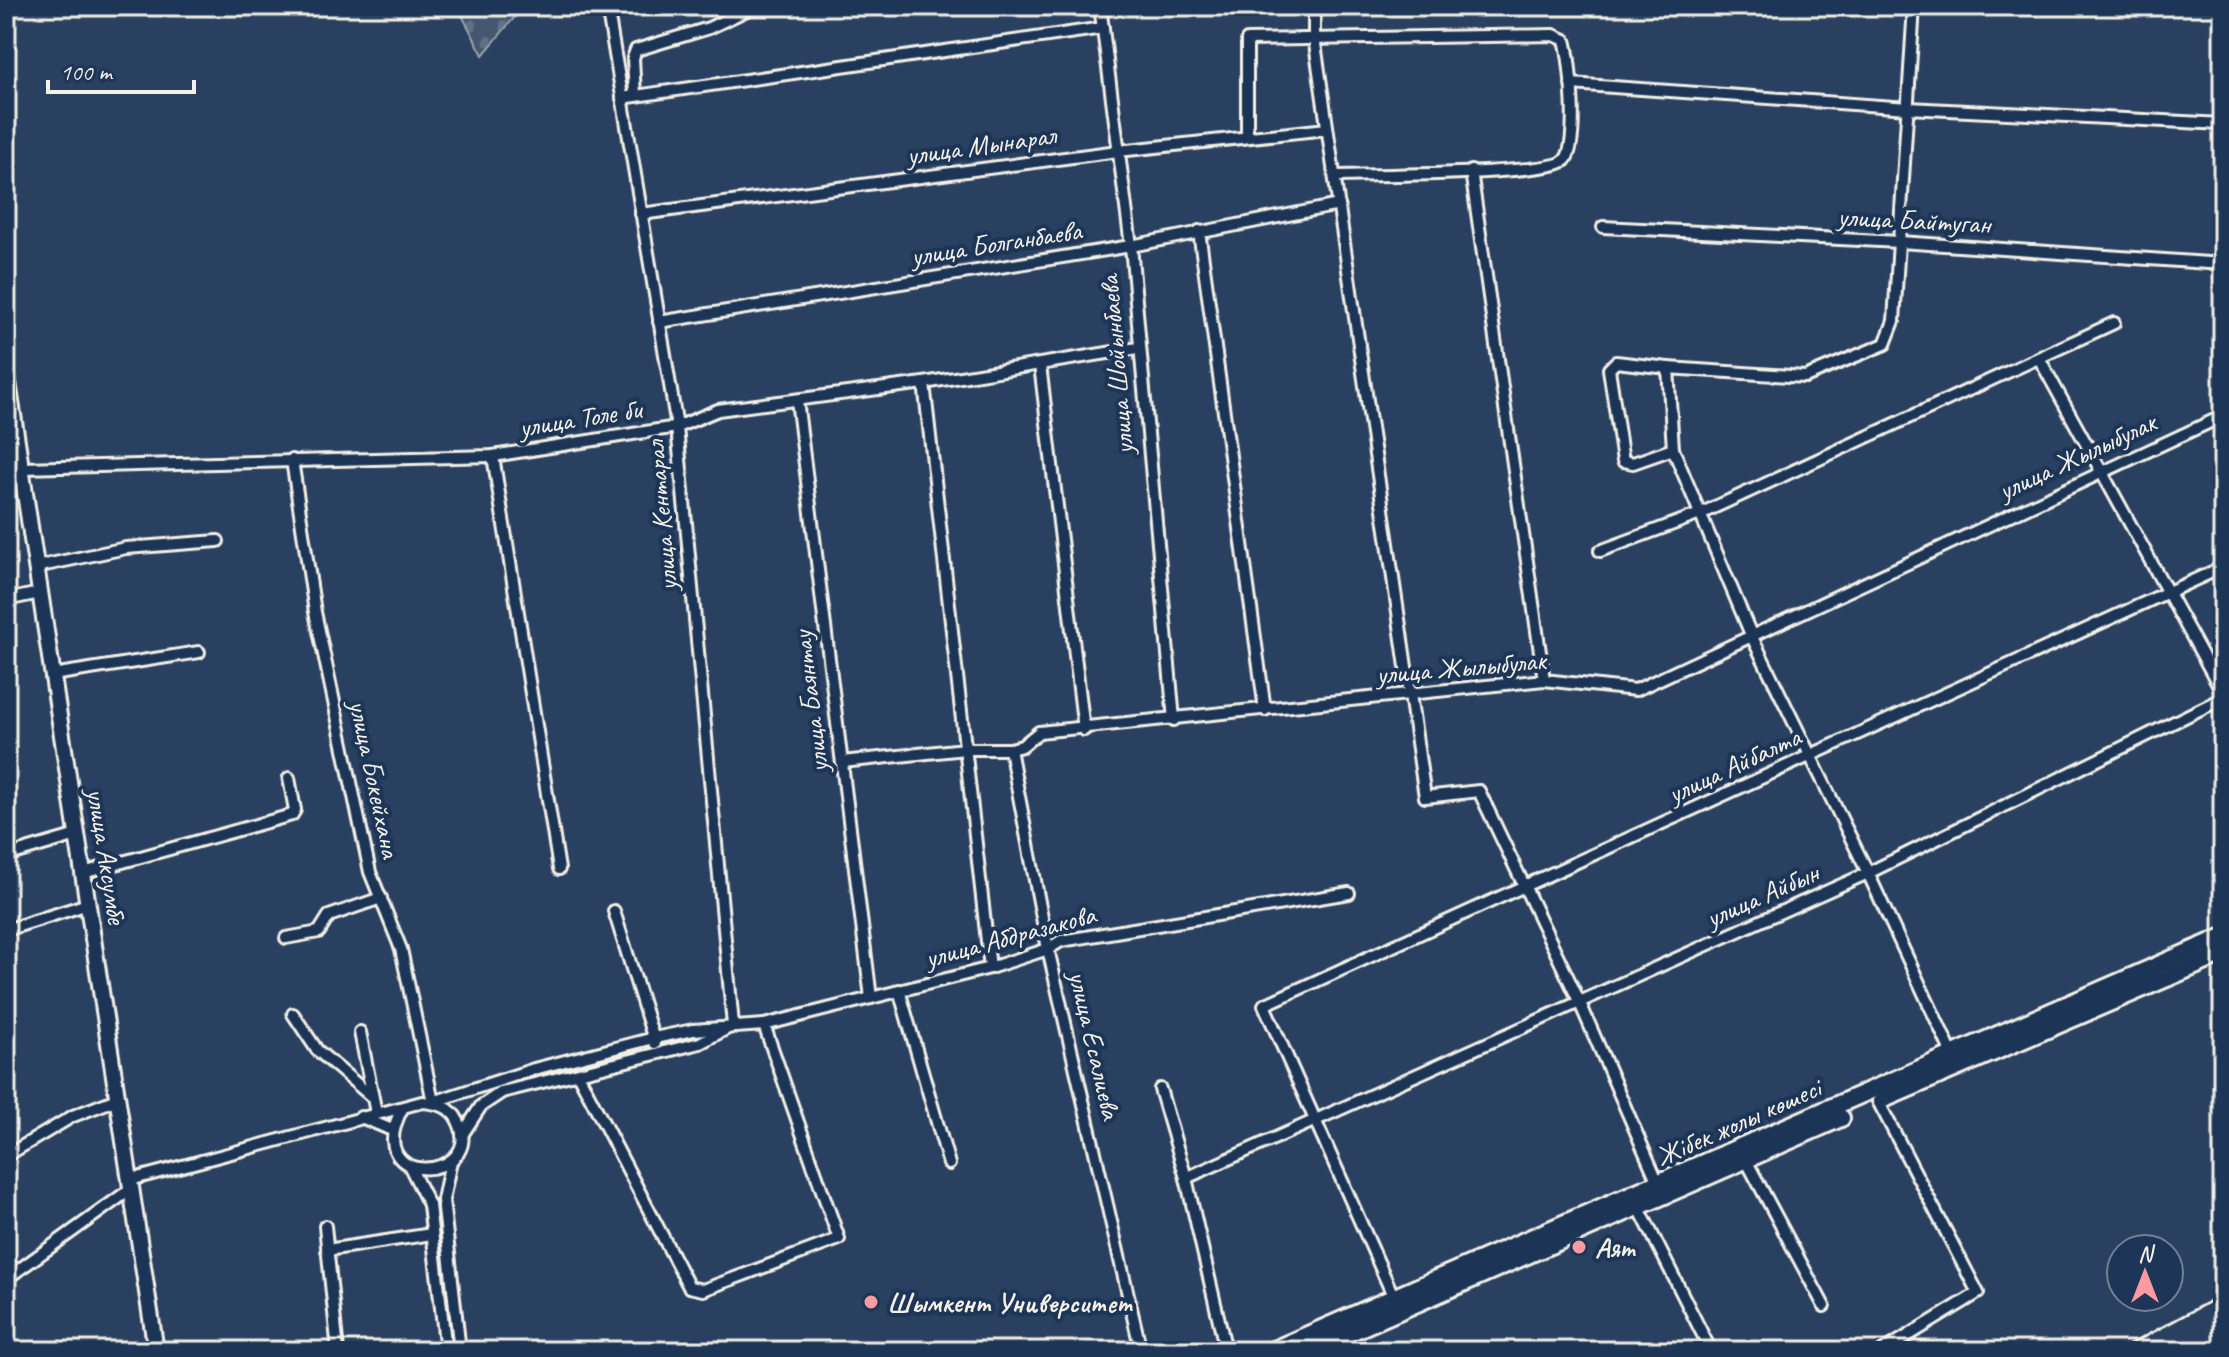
<svg xmlns="http://www.w3.org/2000/svg" width="2229" height="1357" font-family="Caveat,sans-serif">
<defs>
<pattern id="cemetery-stones" width="16" height="16" patternUnits="userSpaceOnUse" patternTransform="scale(2)"><rect width="16" height="16" fill="#445771"/><path d="M2 7V4a2 2 0 0 1 4 0v3zM10 15v-3a2 2 0 0 1 4 0v3z" fill="#607085"/></pattern>
</defs>
<rect width="100%" height="100%" fill="#2a4060"/>
<filter id="ink" filterUnits="userSpaceOnUse"><feTurbulence type="fractalNoise" baseFrequency=".0125" numOctaves="2"/><feDisplacementMap in="SourceGraphic" scale="16" xChannelSelector="R" yChannelSelector="G"/><feConvolveMatrix kernelMatrix="1 2 1 2 8 2 1 2 1" color-interpolation-filters="sRGB"/></filter>
<g filter="url(#ink)">
<!-- cemetery -->
<path fill="url(#cemetery-stones)" stroke="#9ca4ac" stroke-width="2" d="M457,6H524L483,55Z"/>
<g fill="none" stroke-linecap="round" stroke-linejoin="round">
<!-- minor casing -->
<g stroke="#f4f1e8" stroke-width="16">
<g id="minor">
<path d="M607,6L677,427L733,1025"/>
<path d="M1100,6L1131,246L1174,720"/>
<path d="M1314,6V37L1425,797L1479,791L1580,1003L1659,1185"/>
<path d="M1914,6L1894,321L1885,344L1805,377L1668,368L1673,449L1752,637L1868,873L1954,1058"/>
<path d="M1571,84L1908,108L2223,124"/>
<path d="M635,96L633,58L636,50L709,28L755,6"/>
<path d="M622,98L1103,28"/>
<path d="M1247,137V40L1554,35L1565,40C1571,60 1579,145 1565,160C1552,175 1366,175 1335,176"/>
<path d="M1471,171L1544,680"/>
<path d="M641,214L1118,151L1327,129"/>
<path d="M1603,227L1900,242L2223,264"/>
<path d="M1199,231L1265,710"/>
<path d="M659,322L1131,246L1339,205"/>
<path d="M2039,358L2223,693"/>
<path d="M1040,365L1084,730"/>
<path d="M1668,368L1616,362L1609,369L1623,461L1633,463L1673,449"/>
<path d="M924,383L990,968"/>
<path d="M797,400L871,998"/>
<path d="M493,456L559,869"/>
<path d="M292,460L315,612L370,872L401,949L433,1102L534,1069L654,1038L693,1030L764,1025L990,968L1048,949L1061,941L1349,893"/>
<path d="M22,468L493,456L677,427L718,410L924,383L1138,348"/>
<path d="M1600,551L1700,514L2114,323"/>
<path d="M36,567L126,548L218,541"/>
<path d="M6,600L40,593"/>
<path d="M52,675L199,652"/>
<path d="M1010,749L1048,949L1141,1351"/>
<path d="M842,762L965,749H1010L1022,746L1039,732L1544,680L1636,690L2223,416"/>
<path d="M6,856L77,835"/>
<path d="M83,873L292,815L295,810L289,778"/>
<path d="M614,911L655,1043"/>
<path d="M6,930L88,904"/>
<path d="M286,938L319,932L329,916L381,898"/>
<path d="M899,990L949,1164"/>
<path d="M293,1014L317,1050L372,1097"/>
<path d="M360,1032L376,1113"/>
<path d="M578,1074L689,1287L703,1290L839,1239L764,1025"/>
<path d="M1160,1089L1186,1178L1226,1351"/>
<path d="M1878,1101L1978,1293L1883,1351"/>
<path d="M361,1117L392,1130"/>
<path d="M462,1135L481,1106L502,1092L700,1043L728,1028"/>
<path d="M6,1156L73,1116L117,1099"/>
<path d="M1746,1160L1824,1306"/>
<path d="M451,1161L443,1200L460,1351"/>
<path d="M410,1167L429,1205L446,1351"/>
<path d="M1186,1178L1868,873L2223,698"/>
<path d="M130,1180L422,1102C437,1103 451,1106 458,1121C488,1181 357,1192 403,1107"/>
<path d="M1639,1208L1711,1351"/>
<path d="M325,1226L338,1351"/>
<path d="M327,1250L432,1234"/>
<path d="M6,1279L131,1189"/>
<path d="M1395,1300L1264,1005L2223,567"/>
<path d="M1329,1342L1346,1351"/>
</g>
</g>
<!-- secondary casing -->
<g stroke="#f4f1e8" stroke-width="20">
<path id="secondary" d="M6,369L156,1351"/>
</g>
<!-- primary casing -->
<g stroke="#f4f1e8" stroke-width="22">
<g id="primary">
<path d="M1884,1099L2223,954"/>
<path d="M1271,1351L2223,937"/>
<path d="M1307,1351L1841,1118"/>
</g>
</g>
<!-- minor -->
<use href="#minor" stroke="#1d3557" stroke-width="10"/>
<!-- secondary -->
<use href="#secondary" stroke="#1d3557" stroke-width="14"/>
<!-- primary -->
<use href="#primary" stroke="#1d3557" stroke-width="16"/>
<!-- rail -->
<path stroke="#f4f1e8" stroke-width="3" d="M2118,1351L2223,1294"/>
</g>
</g>
<!-- markers -->
<g fill="#ff9aa2" stroke="#1d3557" stroke-width="3">
<circle cx="1579" cy="1247" r="8"/>
<circle cx="871" cy="1302" r="8"/>
</g>
<g text-anchor="middle" dominant-baseline="central" stroke-width="8" stroke-linejoin="round" paint-order="stroke">
<!-- street labels -->
<g font-size="28" fill="#f4f1e8" stroke="#1d3557">
<text transform="translate(981 145) rotate(-8)">улица Мынарал</text>
<text transform="translate(1914 220) rotate(3)">улица Байтуган</text>
<text transform="translate(996 243) rotate(-9)">улица Болганбаева</text>
<text transform="translate(1116 365) rotate(-95)">улица Шойынбаева</text>
<text transform="translate(580 418) rotate(-9)">улица Толе би</text>
<text transform="translate(2077 456) rotate(-25)">улица Жылыбулак</text>
<text transform="translate(661 516) rotate(-95)">улица Кентарал</text>
<text transform="translate(1461 667) rotate(-5)">улица Жылыбулак</text>
<text transform="translate(810 702) rotate(-97)">улица Баянтау</text>
<text transform="translate(1734 765) rotate(-25)">улица Айбалта</text>
<text transform="translate(375 779) rotate(78)">улица Бокейхана</text>
<text transform="translate(107 856) rotate(81)">улица Аксумбе</text>
<text transform="translate(1762 895) rotate(-24)">улица Айбын</text>
<text transform="translate(1010 936) rotate(-15)">улица Абдразакова</text>
<text transform="translate(1095 1045) rotate(77)">улица Есалиева</text>
<text transform="translate(1738 1122) rotate(-24)">Жібек жолы көшесі</text>
</g>
<!-- poi labels -->
<g font-size="28" font-weight="bold" fill="#f4f1e8" stroke="#1d3557" text-anchor="start">
<text x="1595" y="1247">Аят</text>
<text x="887" y="1302">Шымкент Университет</text>
</g>
</g>
<!-- margin -->
<rect width="2229" height="1357" fill="none" stroke="#1d3557" stroke-width="32"/>
<rect x="16" y="16" width="2197" height="1325" fill="none" stroke="#f4f1e8" stroke-width="3" filter="url(#ink)"/>
<!-- north arrow -->
<g transform="translate(2145 1273)"><circle r="38" fill="#1d3557" stroke="#738091" stroke-width="2"/>
<path d="M0-6L14 30L0 20L-14 30Z" fill="#ff9aa2"/>
<text y="-12" font-size="22" font-weight="bold" text-anchor="middle" fill="#f4f1e8">N</text>
</g>
<!-- scale -->
<path d="M48 80v12h146v-12" fill="none" stroke="#f4f1e8" stroke-width="4"/>
<text x="60" y="80" font-size="24" fill="#f4f1e8" stroke="#1d3557" stroke-width="6" paint-order="stroke">100 m</text>
</svg>
